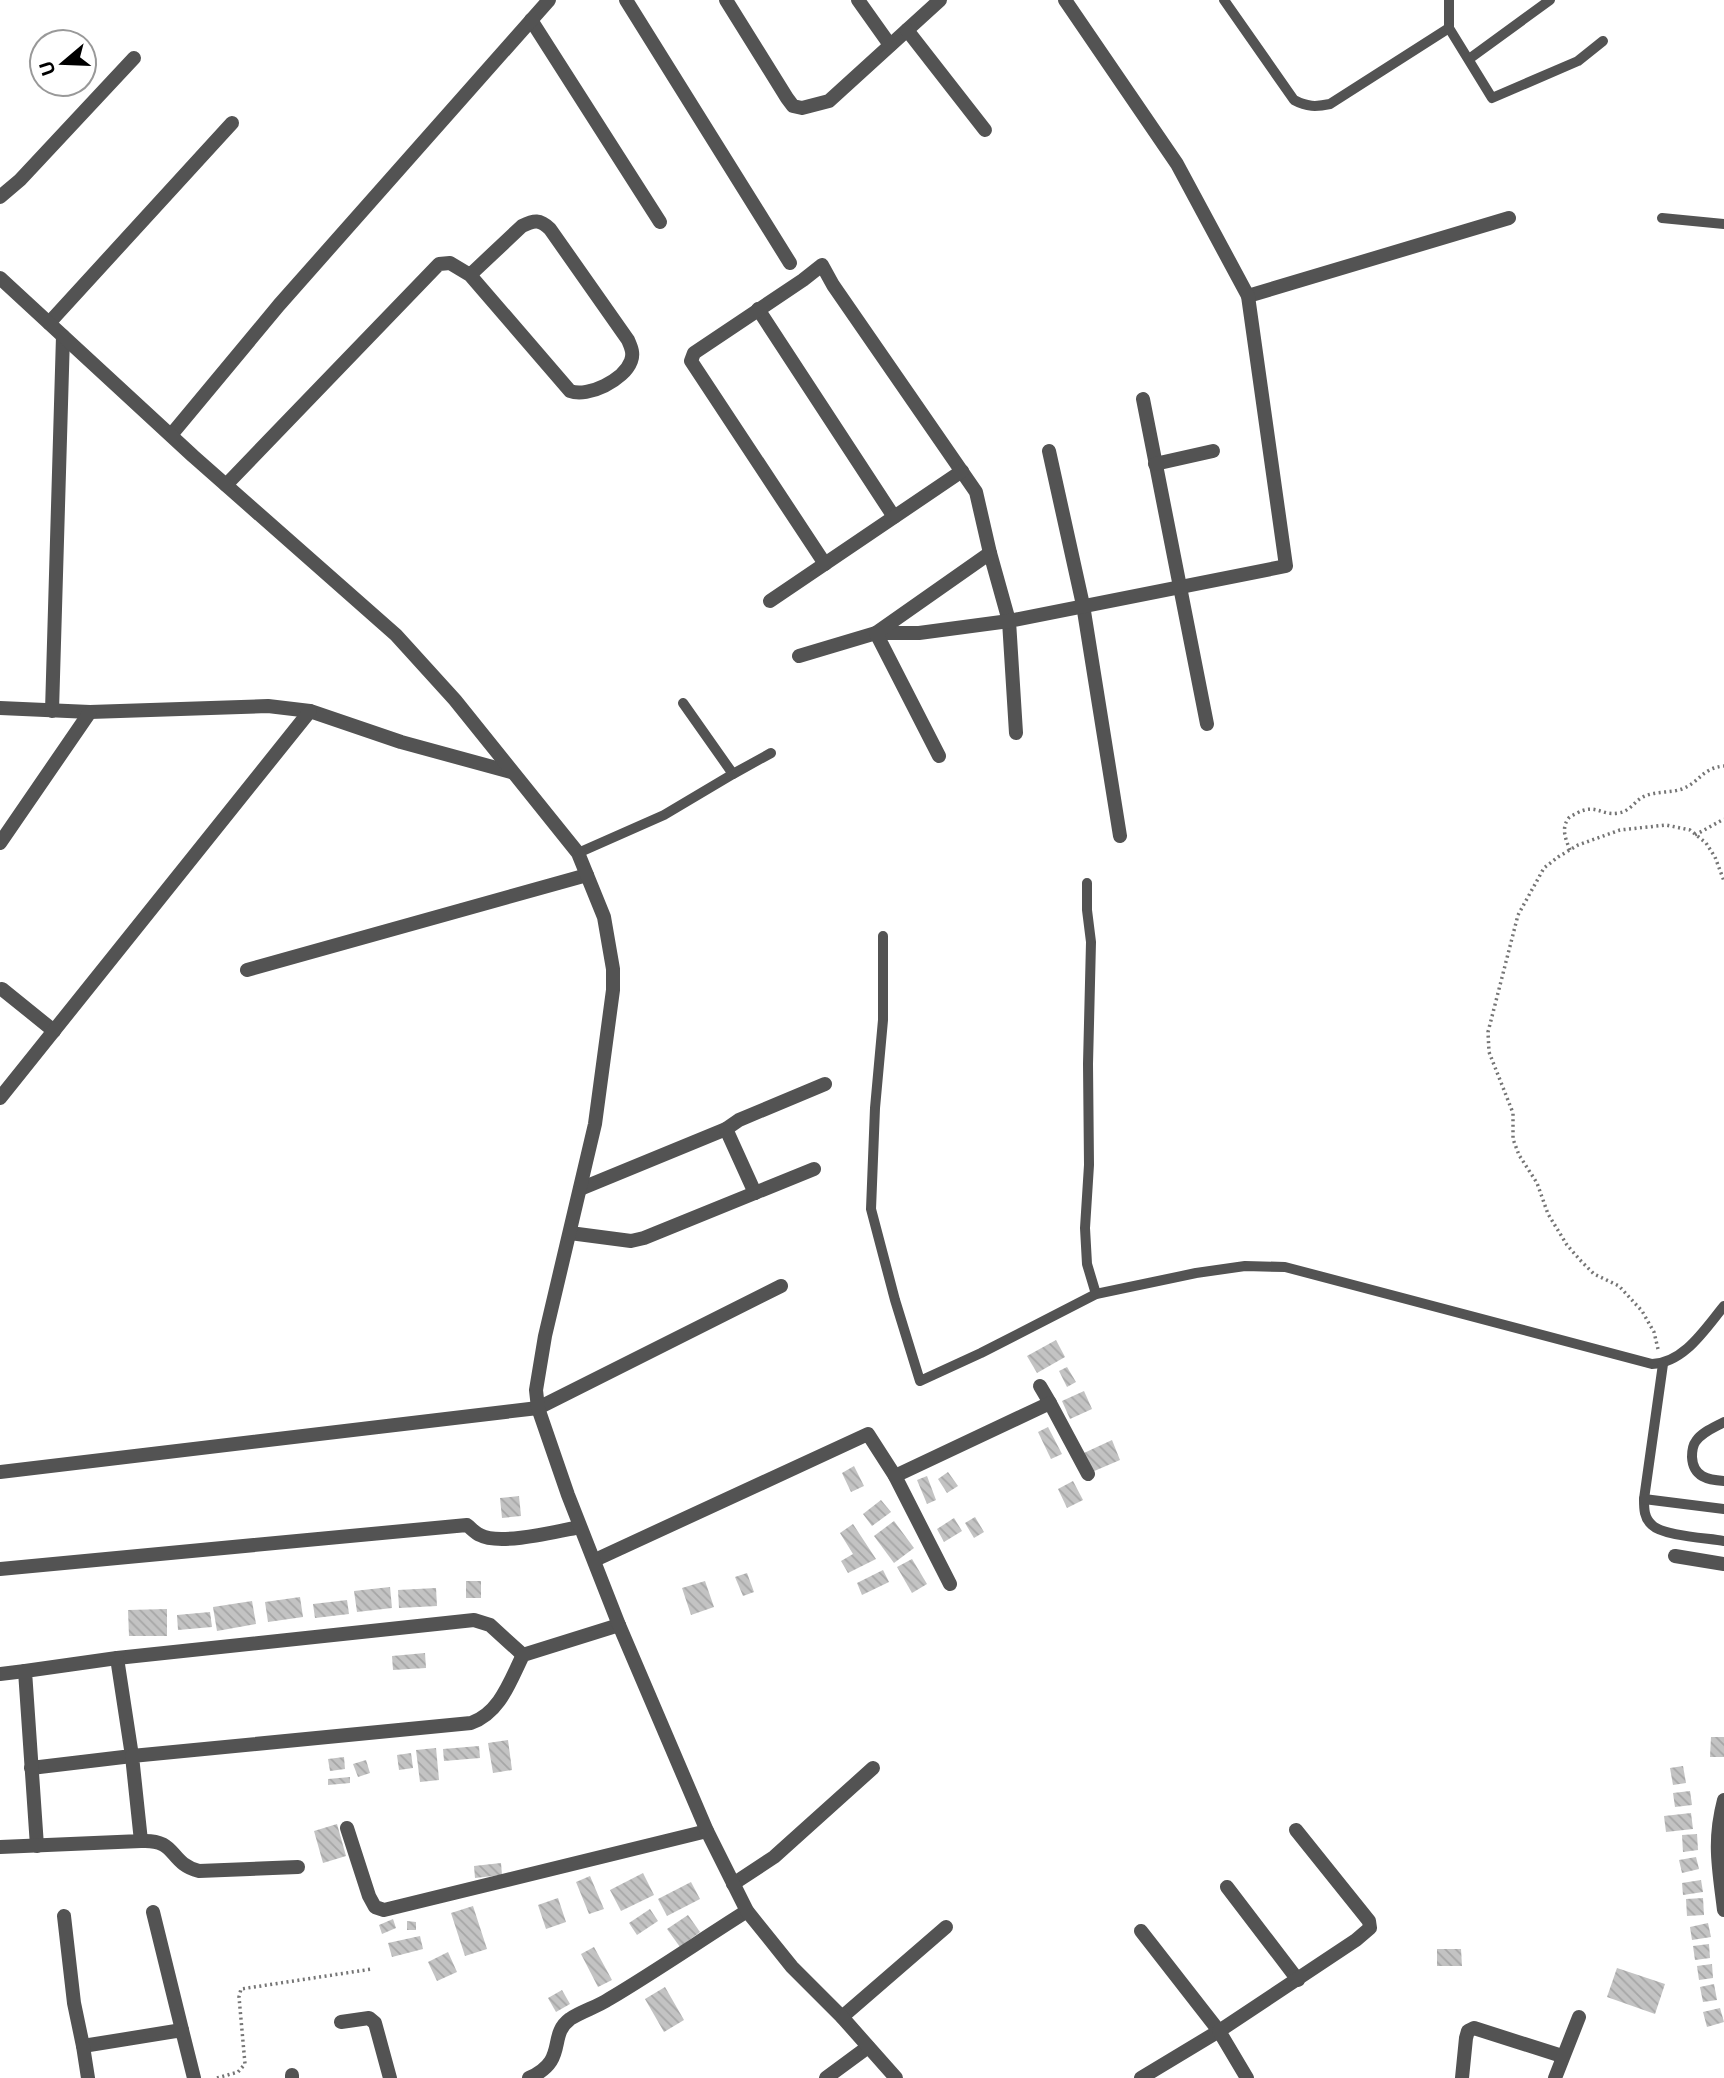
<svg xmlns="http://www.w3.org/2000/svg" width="1724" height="2078" font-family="'Noto Sans',sans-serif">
<defs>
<pattern id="building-back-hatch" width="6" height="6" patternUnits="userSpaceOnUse" patternTransform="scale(1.75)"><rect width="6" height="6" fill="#c3c3c3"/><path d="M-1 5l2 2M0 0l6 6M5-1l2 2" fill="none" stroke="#a6a6a6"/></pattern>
</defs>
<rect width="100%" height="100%" fill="#fff"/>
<!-- building -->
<g fill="url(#building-back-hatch)">
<path d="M1056,1340L1065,1357L1037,1373L1027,1356Z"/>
<path d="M1067,1367L1076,1382L1067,1387L1059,1371Z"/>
<path d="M1084,1391L1092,1409L1070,1419L1062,1401Z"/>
<path d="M1048,1427L1062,1454L1051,1459L1038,1432Z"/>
<path d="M1112,1440L1120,1460L1092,1472L1084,1453Z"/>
<path d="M854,1466L864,1486L851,1492L842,1473Z"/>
<path d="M948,1472L958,1486L947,1493L938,1479Z"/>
<path d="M927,1476L936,1500L927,1504L917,1480Z"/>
<path d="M1073,1481L1083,1500L1067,1508L1058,1489Z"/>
<path d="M519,1496L521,1516L502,1518L500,1498Z"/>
<path d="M881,1500L891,1512L872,1526L863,1514Z"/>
<path d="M975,1517L984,1532L974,1538L965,1523Z"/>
<path d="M954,1518L962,1531L944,1542L937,1529Z"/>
<path d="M894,1521L914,1548L894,1563L874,1536Z"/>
<path d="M853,1524L876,1559L848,1573L841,1561L853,1554L840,1533Z"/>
<path d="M912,1559L927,1584L912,1593L897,1567Z"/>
<path d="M883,1570L889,1582L862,1595L857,1583Z"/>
<path d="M747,1573L754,1592L743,1596L735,1577Z"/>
<rect x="466" y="1581" width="15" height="17"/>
<path d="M705,1581L714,1607L691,1615L682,1588Z"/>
<path d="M390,1587L392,1608L357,1612L354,1591Z"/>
<path d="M436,1588L437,1606L399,1608L398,1590Z"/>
<path d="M300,1597L303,1617L268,1622L265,1602Z"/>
<path d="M347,1600L349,1614L315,1618L313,1604Z"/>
<path d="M252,1601L256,1624L217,1631L213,1607Z"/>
<path d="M167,1609V1636H129L128,1610Z"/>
<path d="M210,1612L212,1627L178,1630L177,1615Z"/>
<path d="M425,1653L426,1668L393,1670L392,1656Z"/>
<path d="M1711,1737H1724V1757H1710Z"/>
<path d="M508,1740L512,1770L493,1773L488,1743Z"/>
<path d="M479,1746L480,1758L444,1761L443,1749Z"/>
<path d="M436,1748L439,1780L420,1782L416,1750Z"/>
<path d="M411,1753L413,1768L399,1770L397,1755Z"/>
<path d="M344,1757L345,1769L330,1771L328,1759Z"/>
<path d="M366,1760L370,1773L358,1777L353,1764Z"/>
<path d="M1683,1766L1686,1783L1673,1785L1670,1768Z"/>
<path d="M350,1777V1783L328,1785V1779Z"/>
<path d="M1690,1791L1692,1805L1675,1807L1673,1793Z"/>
<path d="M1691,1813L1693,1829L1666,1832L1664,1816Z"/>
<path d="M337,1824L346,1856L323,1863L314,1831Z"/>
<path d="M1697,1834L1698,1850L1683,1852L1682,1835Z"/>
<path d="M1696,1857L1699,1869L1682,1873L1679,1860Z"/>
<path d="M501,1863L502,1875L475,1878L474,1866Z"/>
<path d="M643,1873L654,1895L621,1911L610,1890Z"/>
<path d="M590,1876L604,1909L589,1914L576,1882Z"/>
<path d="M1701,1880L1703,1892L1683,1895L1682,1883Z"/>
<path d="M691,1882L700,1899L667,1916L658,1899Z"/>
<path d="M558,1898L566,1922L546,1929L538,1905Z"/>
<path d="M1703,1898L1704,1915L1687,1916L1686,1899Z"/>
<path d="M473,1906L487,1949L465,1956L451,1913Z"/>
<path d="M650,1909L658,1921L637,1935L629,1923Z"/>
<path d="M688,1915L700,1932L680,1947L667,1929Z"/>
<path d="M393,1919L396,1928L382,1934L379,1925Z"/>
<path d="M407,1921L416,1922V1930H407Z"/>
<path d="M1708,1923L1711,1937L1692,1940L1690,1927Z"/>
<path d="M420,1936L423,1949L392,1957L388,1943Z"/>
<path d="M1709,1944L1710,1958L1695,1960L1693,1946Z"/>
<path d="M594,1947L612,1980L598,1987L581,1954Z"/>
<path d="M1437,1949H1461L1462,1966H1437Z"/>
<path d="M448,1952L457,1972L437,1981L428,1962Z"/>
<path d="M1712,1964L1713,1978L1699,1980L1697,1966Z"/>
<path d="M1617,1968L1665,1984L1655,2014L1607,1997Z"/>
<path d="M1714,1984L1717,2000L1703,2002L1700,1987Z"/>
<path d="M665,1987L684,2020L664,2032L645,1999Z"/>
<path d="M562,1990L570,2004L556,2012L548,1998Z"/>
<path d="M1720,2008L1724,2022L1707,2027L1703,2012Z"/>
</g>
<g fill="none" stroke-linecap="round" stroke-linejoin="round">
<!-- path -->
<g stroke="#757575" stroke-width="3.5" stroke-dasharray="2 3.5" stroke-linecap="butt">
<path d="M1695,835L1724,819"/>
<path d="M1570,850C1566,840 1561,829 1568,819C1570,816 1574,815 1577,813C1596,803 1601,816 1618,813C1630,812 1635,800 1645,796C1657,791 1671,793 1682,789C1700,782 1702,768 1724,766"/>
<path d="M1658,1349L1654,1332L1642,1311L1619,1286L1594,1274L1580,1260L1567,1245L1548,1214L1537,1183L1519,1155L1513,1139V1113L1489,1052L1488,1032L1518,915L1544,868L1558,857L1578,845L1620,830L1666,825L1690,830L1706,843L1715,857L1724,881"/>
<path d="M217,2078L238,2072L245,2064L239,1997L241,1989L372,1969"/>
</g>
<!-- service -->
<g stroke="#535353" stroke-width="10">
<path d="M1224,0L1294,100C1307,107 1316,107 1330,104L1449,28V0"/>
<path d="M1449,28L1492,98L1578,61L1603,41"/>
<path d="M1469,59L1550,0"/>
<path d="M1662,218L1724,224"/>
<path d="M683,703L733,774"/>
<path d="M578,853L664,815L733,774L771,753"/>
<path d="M1087,883V910L1091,942L1088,1064L1089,1165L1085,1228L1087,1264L1096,1294"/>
<path d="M883,936V1020L875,1108L871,1209L895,1300L920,1381L981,1353L1096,1294L1196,1273L1245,1266L1285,1267L1652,1364C1684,1363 1705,1329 1724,1306"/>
<path d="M1663,1364L1644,1499C1644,1509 1644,1518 1652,1525C1663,1536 1707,1538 1724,1541"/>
<path d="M1724,1422C1715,1427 1702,1432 1696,1441C1692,1446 1692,1452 1692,1457C1693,1477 1708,1480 1724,1481"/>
<path d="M1644,1499L1724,1509"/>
</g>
<!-- minor -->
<g stroke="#535353" stroke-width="14">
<path d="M626,0L790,263"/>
<path d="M726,0L787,98L793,106L802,108L829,101L940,0"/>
<path d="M858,0L890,45"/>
<path d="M531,20L660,222"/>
<path d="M907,30L985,130"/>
<path d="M0,197L20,180L134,58"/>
<path d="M1248,296L1509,218"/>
<path d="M758,309L894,517"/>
<path d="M49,323L232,123"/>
<path d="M1143,399L1207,724"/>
<path d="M171,435L279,305L549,0"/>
<path d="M1049,451L1083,605L1120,836"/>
<path d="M1155,464L1213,451"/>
<path d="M226,485L439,264L450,263L470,275L570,391C588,398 624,380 631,361C634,353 631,347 628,340L550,229C540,219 534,220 522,226L470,275"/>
<path d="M825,564L691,361L694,353L803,280L822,265L833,285L976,492L990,553L1009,621L1016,733"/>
<path d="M770,601L962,471"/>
<path d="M799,656L876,633H919L1009,621L1286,566L1248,296L1177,164L1065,0"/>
<path d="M0,708L90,712L268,706L310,711L401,742L511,772"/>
<path d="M52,711L63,336"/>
<path d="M939,756L876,633L990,553"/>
<path d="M0,843L90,712"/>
<path d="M247,970L587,875"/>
<path d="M2,989L54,1031"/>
<path d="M0,1098L310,711"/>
<path d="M580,1189L726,1129"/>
<path d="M755,1193L726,1129L739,1120L825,1084"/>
<path d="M570,1233L631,1241L644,1238L814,1169"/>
<path d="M1040,1386L1050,1403"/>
<path d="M0,1472L538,1408L781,1286"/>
<path d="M895,1476L1050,1403L1088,1474"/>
<path d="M1675,1556L1724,1564"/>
<path d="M595,1560L868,1434L895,1476L950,1584"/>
<path d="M0,1569L467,1525C471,1528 475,1533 480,1535C499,1546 559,1531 580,1527"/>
<path d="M0,1674L25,1671"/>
<path d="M31,1768L132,1756L117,1658L474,1620L490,1625L523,1655"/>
<path d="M1724,1800C1713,1842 1719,1868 1724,1910"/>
<path d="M347,1828L369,1896L375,1907L384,1910L707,1831"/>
<path d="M141,1841C178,1839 168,1863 199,1871L298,1867"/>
<path d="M37,1846L25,1671L117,1658"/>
<path d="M0,1847L141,1841L132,1756L471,1723C500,1713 510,1681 523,1655L619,1625"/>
<path d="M733,1884L774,1857L873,1768"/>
<path d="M1227,1887L1298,1980"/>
<path d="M153,1912L182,2030"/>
<path d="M64,1916L74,2003L83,2046L182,2030L194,2078"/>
<path d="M842,2017L946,1927"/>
<path d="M341,2022L369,2018L375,2023L390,2078"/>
<path d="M83,2046L88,2078"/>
<path d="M292,2075V2078"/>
<path d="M529,2078C569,2060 547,2036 570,2019C582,2011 597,2007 609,1999C656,1971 701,1940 747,1911"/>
<path d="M826,2078L868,2047"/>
<path d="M1141,2078L1219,2031L1141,1931"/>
<path d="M1247,2078L1219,2031L1356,1940L1370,1928L1369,1921L1296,1830"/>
<path d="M1462,2078L1466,2038L1468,2031L1474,2028L1562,2056"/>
<path d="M1555,2078L1579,2017"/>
</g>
<!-- tertiary -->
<path stroke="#535353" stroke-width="14" d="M0,278L193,456L396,635L455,700L578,853L604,917L613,969V990L595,1124L545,1336L536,1390L538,1408L568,1495L619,1625L707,1831L747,1911L792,1967L842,2017L896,2078"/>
</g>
<!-- north arrow -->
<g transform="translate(63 63) rotate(251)"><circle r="33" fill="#ffffff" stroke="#999999" stroke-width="2"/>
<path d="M0-5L12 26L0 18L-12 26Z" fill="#000000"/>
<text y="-10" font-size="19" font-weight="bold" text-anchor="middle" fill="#000000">U</text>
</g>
</svg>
